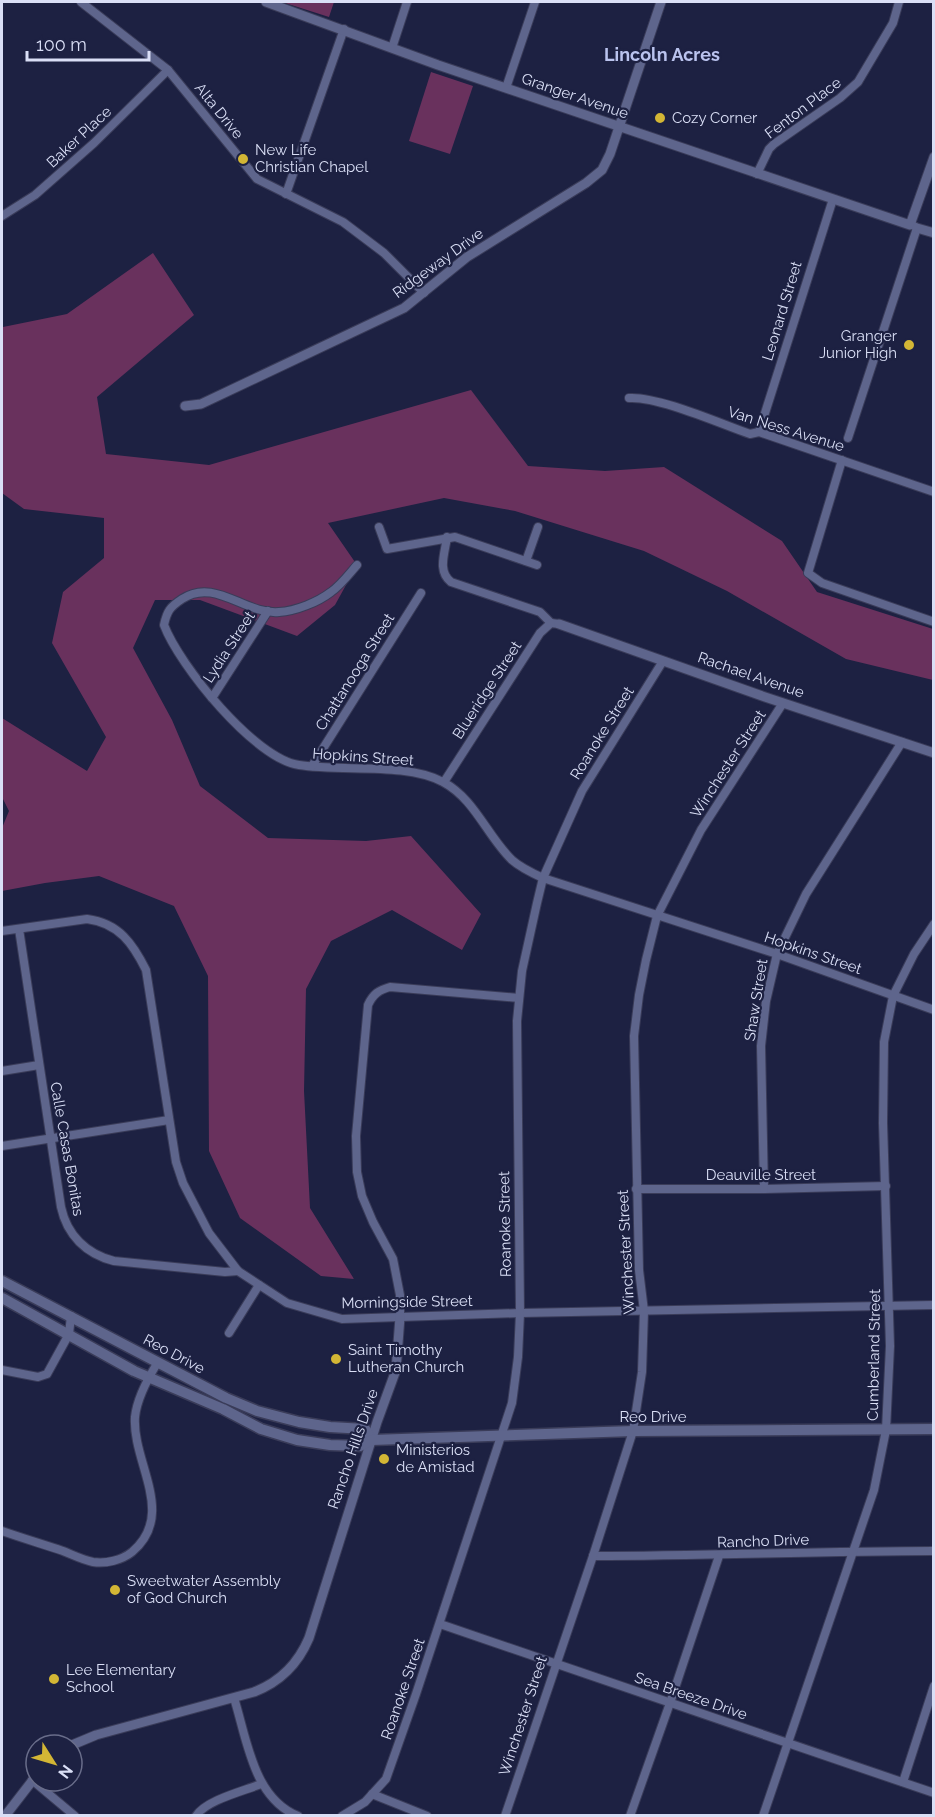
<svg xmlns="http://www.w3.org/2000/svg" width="935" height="1817" font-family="Raleway,sans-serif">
<rect width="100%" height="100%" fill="#1d2142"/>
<!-- green -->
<g fill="#69315d">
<path d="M282,2H334L329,17Z"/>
<path d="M431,72L473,86L450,154L409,141Z"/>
<path d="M153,253L194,315L97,397L106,454L209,465L471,390L528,466L605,471L664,467L782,541L817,592L933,629V680L846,659L727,591L644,551L515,511L444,498L328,523L357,565L335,605L297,636L200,600H155L133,648L172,720L200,786L268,838L366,841L411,836L481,914L462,950L392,910L331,941L306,989L304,1091L310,1208L354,1279L321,1276L240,1218L209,1151L208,976L174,906L99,876L45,883L2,891V828L9,811L2,797V718L87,771L106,737L52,643L63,592L104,558V518L24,509L2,493V324L3,327L67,314Z"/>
</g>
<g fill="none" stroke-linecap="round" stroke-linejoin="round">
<!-- minor casing -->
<g stroke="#3a3c59" stroke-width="10">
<g id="minor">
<path d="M81,2L168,70L257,179L343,222L384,253L424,293"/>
<path d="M392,48L407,2"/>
<path d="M506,88L535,2"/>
<path d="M757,174L769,149L774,144L840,98L858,82L893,23L899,2"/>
<path d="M286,194L344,29"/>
<path d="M2,216L35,195L94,143L168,70"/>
<path d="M629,398C658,396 721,424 750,434L759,432L934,492"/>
<path d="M759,432L833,199"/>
<path d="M848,438L917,228L914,226"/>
<path d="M842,460L808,573L822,583L934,622"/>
<path d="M379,527L387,549L455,537L537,565"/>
<path d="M447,537C445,553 437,571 451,582L540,612L551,623"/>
<path d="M526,561L538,527"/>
<path d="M357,565C349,574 341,585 331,592C318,602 296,611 279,612C245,615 215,577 182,599C170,607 167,611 164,625C179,665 255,759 299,765C342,772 406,762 443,782C475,799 487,836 512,860C521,868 532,873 543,878L777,954L934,1010"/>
<path d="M212,698L268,611"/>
<path d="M312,766L421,593"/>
<path d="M444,782L540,633L551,623L559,624"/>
<path d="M19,929L61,1207C67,1235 86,1254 114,1261L225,1272L238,1271"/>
<path d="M2,931L87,919C119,923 133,944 146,970L176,1162L183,1183L209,1233L238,1271L287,1303L342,1319L520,1313L934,1305"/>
<path d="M2,1071L39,1065"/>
<path d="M2,1146L169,1120"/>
<path d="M636,1189H764L886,1186"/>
<path d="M764,1189L761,1046L766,1001L777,954L806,894L902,742"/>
<path d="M400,1317V1295L393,1259L373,1222L362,1196L357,1172L356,1136L368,1005C373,994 379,990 390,987L519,998"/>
<path d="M229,1333L259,1285"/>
<path d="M2,1370L38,1377L47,1374L69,1334L71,1316"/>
<path d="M2,1531C22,1538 42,1544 63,1551C73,1555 83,1560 93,1562C106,1564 122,1560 132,1552C177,1514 132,1463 135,1417C137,1398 148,1378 158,1362"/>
<path d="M593,1556C706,1556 820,1551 934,1551"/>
<path d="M440,1624L934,1793"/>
<path d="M234,1698C247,1739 253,1798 298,1816"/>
<path d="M32,1780L75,1816"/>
<path d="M903,1782L934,1686"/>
<path d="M372,1794L427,1816"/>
<path d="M196,1816C206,1800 244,1791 261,1784"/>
<path d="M342,1816L365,1802L386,1779L416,1694L512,1403L518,1357L520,1313L517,1021L522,971L537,903L543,878L582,791L663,661"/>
<path d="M505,1816L593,1556L633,1431L642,1372L644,1311L639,1270L634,1036L639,995L646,960L657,916L701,830L783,703"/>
<path d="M630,1816L670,1703L719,1556"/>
<path d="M763,1816L874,1490L886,1430L890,1346L883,1123L884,1042L893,996L914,954L934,924"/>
</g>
</g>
<!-- tertiary casing -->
<g stroke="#3a3c59" stroke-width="11">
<g id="tertiary">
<path d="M266,2L438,65L910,225L934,157"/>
<path d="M917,228L934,233"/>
<path d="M185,406L201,404L404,308L467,257L586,183L602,170L610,154L661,2"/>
<path d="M559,624L765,697L934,753"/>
<path d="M72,1745L96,1735L254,1692C280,1682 298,1664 309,1638L377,1422L396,1370L400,1317"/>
<path d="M5,1816L36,1776"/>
</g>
</g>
<!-- secondary casing -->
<g stroke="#3a3c59" stroke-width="13">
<g id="secondary">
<path d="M2,1281L226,1398L257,1411L299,1422L330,1427L365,1429L372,1440"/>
<path d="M2,1298L134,1371L223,1409L261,1429L297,1440L330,1445L360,1446L372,1440L633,1431L934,1429"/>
</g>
</g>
<!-- minor -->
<use href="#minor" stroke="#5e658c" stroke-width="8"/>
<!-- tertiary -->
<use href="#tertiary" stroke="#5e658c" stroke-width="9"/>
<!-- secondary -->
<use href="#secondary" stroke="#5e658c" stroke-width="10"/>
</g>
<!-- markers -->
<g fill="#d3b635" stroke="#1d2142" stroke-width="2">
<circle cx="660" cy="118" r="6"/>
<circle cx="243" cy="159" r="6"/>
<circle cx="909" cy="345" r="6"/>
<circle cx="336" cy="1359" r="6"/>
<circle cx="384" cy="1459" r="6"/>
<circle cx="115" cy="1590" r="6"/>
<circle cx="54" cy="1679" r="6"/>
</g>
<g text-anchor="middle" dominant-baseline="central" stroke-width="4.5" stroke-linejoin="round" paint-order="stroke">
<!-- street labels -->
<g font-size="15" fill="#dadff6" stroke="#1d2142">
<text transform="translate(575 96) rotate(19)">Granger Avenue</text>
<text transform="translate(803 108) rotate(-37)">Fenton Place</text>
<text transform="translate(219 111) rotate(51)">Alta Drive</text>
<text transform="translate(79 137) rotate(-43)">Baker Place</text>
<text transform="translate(438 263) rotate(-36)">Ridgeway Drive</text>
<text transform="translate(782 311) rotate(-73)">Leonard Street</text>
<text transform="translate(786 429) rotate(17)">Van Ness Avenue</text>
<text transform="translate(229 647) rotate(-57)">Lydia Street</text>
<text transform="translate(355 672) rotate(-58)">Chattanooga Street</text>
<text transform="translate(751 675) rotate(19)">Rachael Avenue</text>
<text transform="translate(487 690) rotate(-57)">Blueridge Street</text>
<text transform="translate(602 733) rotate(-58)">Roanoke Street</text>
<text transform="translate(363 757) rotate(4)">Hopkins Street</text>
<text transform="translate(728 764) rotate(-57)">Winchester Street</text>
<text transform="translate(813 953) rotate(19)">Hopkins Street</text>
<text transform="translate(756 1000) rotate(-81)">Shaw Street</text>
<text transform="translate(67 1149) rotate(80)">Calle Casas Bonitas</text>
<text x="761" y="1175">Deauville Street</text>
<text transform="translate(505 1224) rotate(-91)">Roanoke Street</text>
<text transform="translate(626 1252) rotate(-93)">Winchester Street</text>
<text transform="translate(407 1302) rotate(-1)">Morningside Street</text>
<text transform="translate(174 1354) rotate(28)">Reo Drive</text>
<text transform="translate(874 1355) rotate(-89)">Cumberland Street</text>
<text x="653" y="1417">Reo Drive</text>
<text transform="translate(353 1449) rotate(-71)">Rancho Hills Drive</text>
<text transform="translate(763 1541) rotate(-2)">Rancho Drive</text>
<text transform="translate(403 1689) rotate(-71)">Roanoke Street</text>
<text transform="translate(691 1696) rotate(19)">Sea Breeze Drive</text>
<text transform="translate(523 1716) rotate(-72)">Winchester Street</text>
</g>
<!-- poi labels -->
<g font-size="15" fill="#dadff6" stroke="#1d2142" text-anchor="start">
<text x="672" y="118">Cozy Corner</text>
<text x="255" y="150">New Life<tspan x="255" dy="17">Christian Chapel</tspan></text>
<text x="897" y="336" text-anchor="end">Granger<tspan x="897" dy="17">Junior High</tspan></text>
<text x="348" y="1350">Saint Timothy<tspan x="348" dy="17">Lutheran Church</tspan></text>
<text x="396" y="1450">Ministerios<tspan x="396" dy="17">de Amistad</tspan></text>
<text x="127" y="1581">Sweetwater Assembly<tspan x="127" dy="17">of God Church</tspan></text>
<text x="66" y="1670">Lee Elementary<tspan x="66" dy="17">School</tspan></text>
</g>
<!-- quarter labels -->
<g font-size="18" font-weight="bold" fill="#bac3ee" stroke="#1d2142">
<text x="662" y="54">Lincoln Acres</text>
</g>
</g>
<!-- border -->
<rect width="935" height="1817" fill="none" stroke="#dadff6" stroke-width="6"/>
<!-- north arrow -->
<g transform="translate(54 1763) rotate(127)"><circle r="28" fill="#1d2142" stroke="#696d8a" stroke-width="1.5"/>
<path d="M0-4.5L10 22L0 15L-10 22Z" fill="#d3b635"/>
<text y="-9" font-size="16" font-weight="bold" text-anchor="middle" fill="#dadff6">N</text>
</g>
<!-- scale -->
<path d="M27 51v9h122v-9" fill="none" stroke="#dadff6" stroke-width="3"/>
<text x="36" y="51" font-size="18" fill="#dadff6" stroke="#1d2142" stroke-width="4.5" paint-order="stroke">100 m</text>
</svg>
